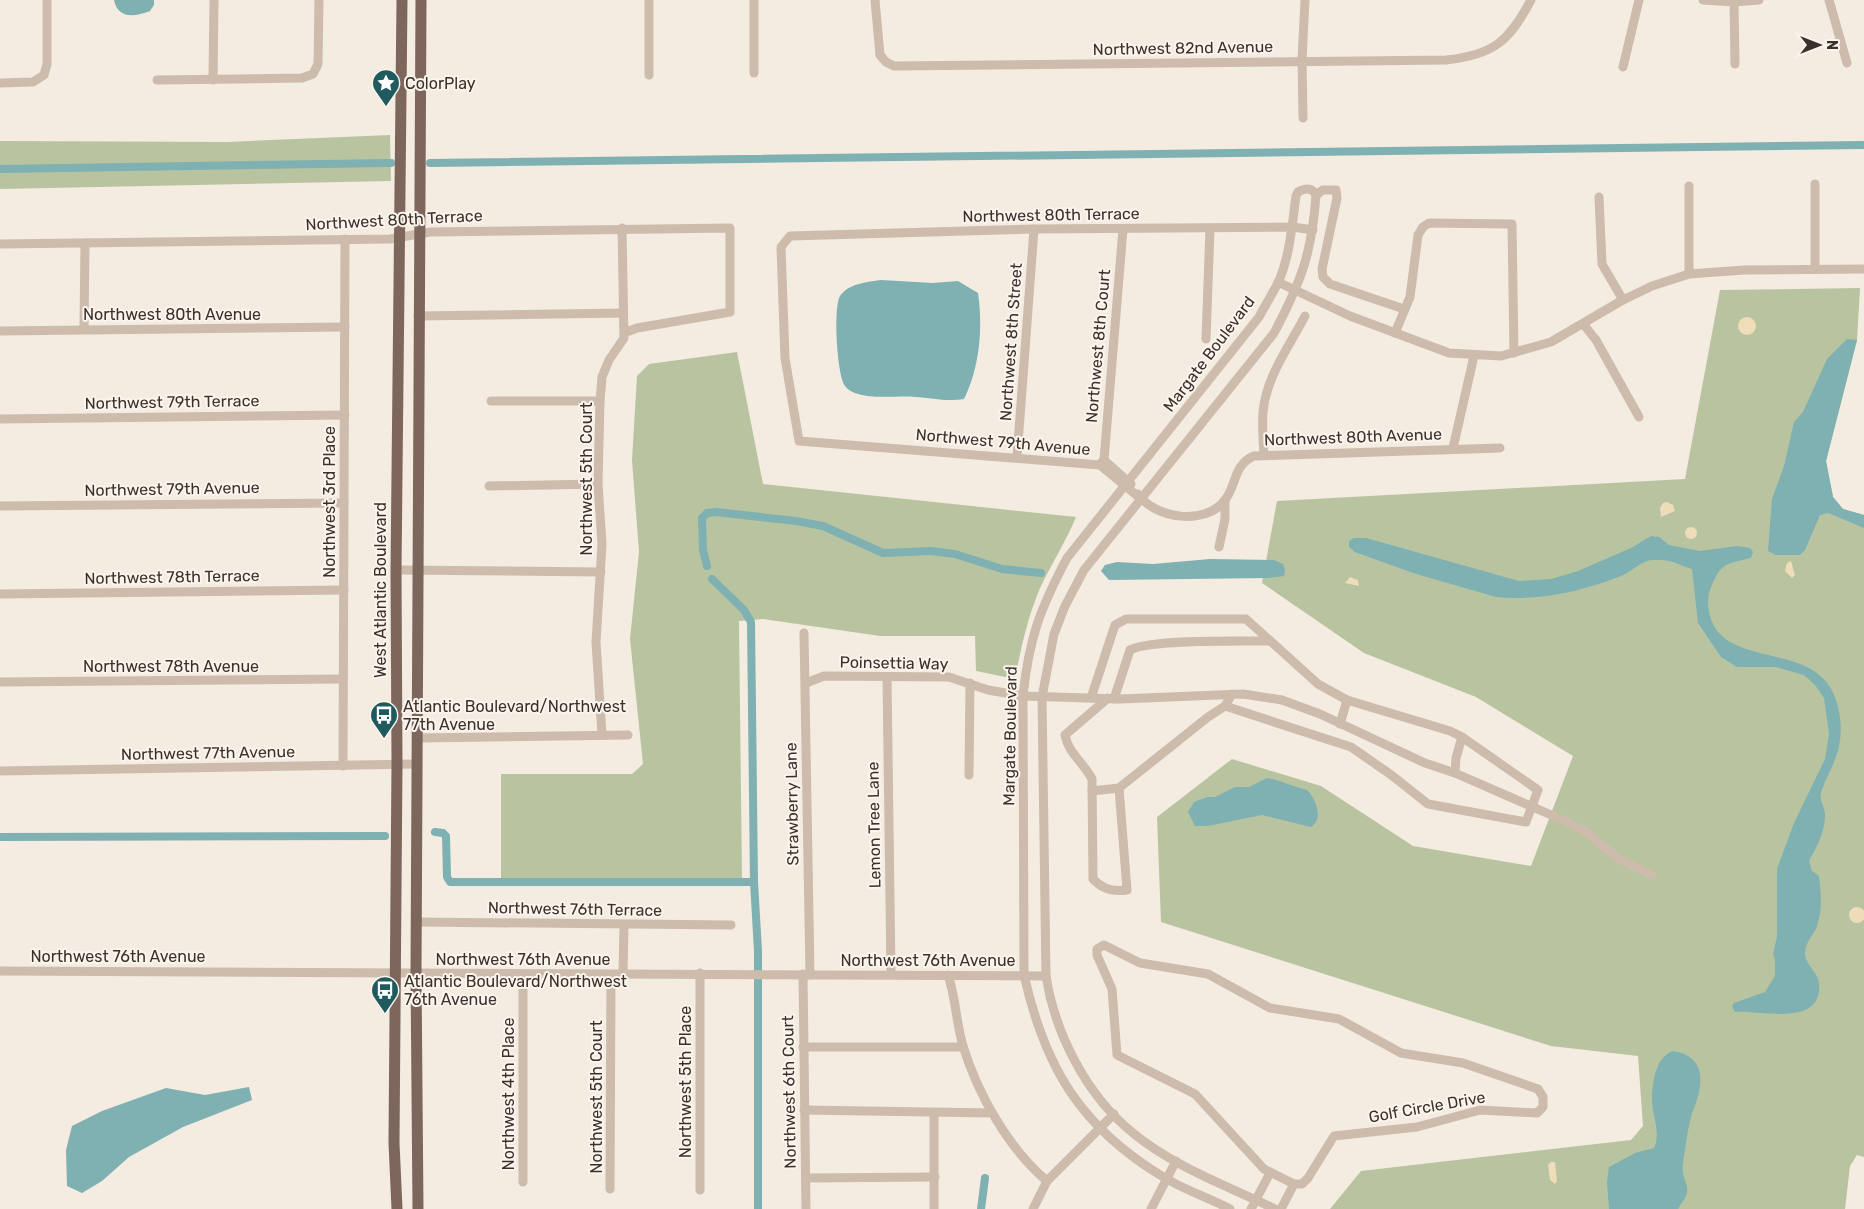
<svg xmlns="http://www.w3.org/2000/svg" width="1864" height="1209" font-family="Rubik,sans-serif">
<rect width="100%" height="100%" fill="#f4ebe1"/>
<!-- green -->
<g fill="#b8c4a0">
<path d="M390,135L391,181L0,189V141L227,142Z"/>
<path d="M1860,288L1857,340L1826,461L1833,497L1843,509L1864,515V1157L1857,1155L1850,1166L1845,1209H1330L1361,1171L1631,1140L1643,1126L1638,1056L1551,1046L1161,922L1157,817L1232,759L1321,786L1413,846L1531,866L1573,756L1476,697L1364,653L1262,583L1277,501L1685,479L1720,290Z"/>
<path d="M737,352L763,484L1076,517C1066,541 1052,563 1041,586C1028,615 1021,648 1015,679L976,671L975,636H880L763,619L739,621L742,879L501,878V774H632L643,764L630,639L639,552L632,460L637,376L649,364Z"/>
</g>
<!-- sand -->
<g fill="#efdcb8">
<circle cx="1747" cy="326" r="9"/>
<path d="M1667,502L1673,505L1675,511L1661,517L1660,508L1663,503Z"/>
<circle cx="1691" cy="533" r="6"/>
<path d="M1791,561L1795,575L1792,578L1785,571L1787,563Z"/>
<path d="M1350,577L1358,580L1359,586L1345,583Z"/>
<circle cx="1857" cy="915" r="8"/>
<path d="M1551,1162H1555L1557,1181L1555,1184L1550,1180L1548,1165Z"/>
</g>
<!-- water -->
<g fill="#7fb0b2">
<path d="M114,0H154V5L150,11C134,17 118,19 114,0Z"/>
<path d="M881,280L933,283L958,281L978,293C983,327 980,367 964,399C946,402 933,398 915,397C898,395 857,402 845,386C837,375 833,308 840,296C849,283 868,282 881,280Z"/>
<path d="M1847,339L1857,340L1826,461L1833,497L1843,509L1864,515V528L1828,513L1820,515L1805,550L1800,555H1776L1768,551L1772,499L1784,466L1794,422L1803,412L1827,359Z"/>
<path d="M1651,536L1659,537L1669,545L1700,551L1737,546L1750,548L1753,552L1751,558C1724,564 1720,564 1710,590C1707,598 1708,608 1710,616C1724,669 1812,641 1834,695C1843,717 1843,741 1834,762C1830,772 1824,782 1821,793C1819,801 1825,807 1825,815C1825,832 1817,846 1809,861L1812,871L1819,876C1821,895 1823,910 1816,929C1812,936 1805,944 1805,953C1805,965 1818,972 1819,983C1823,1028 1761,1010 1735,1012L1732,1006L1734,1003L1765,992L1775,976V959L1773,954L1777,937V869L1794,823L1825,759L1829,734L1824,698L1815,685L1804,675L1775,667H1737L1721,657L1698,623L1692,569C1675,564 1672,559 1652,560C1641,561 1631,572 1621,576C1580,592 1539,601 1496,597L1413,573L1355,552L1349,547V541L1354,538H1366L1519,581L1551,579L1578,571L1631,548Z"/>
<path d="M1210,559L1274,560L1283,564L1285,570L1284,576L1268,578L1109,580L1101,571L1105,565L1117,562L1153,564Z"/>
<path d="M1267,778C1281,780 1293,787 1307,790C1316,799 1324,819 1311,827L1262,815L1208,826H1195L1188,812L1194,802L1207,797H1215L1235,787H1249Z"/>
<path d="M1673,1051C1706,1056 1704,1083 1694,1108C1689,1120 1687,1137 1685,1150C1684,1157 1682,1166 1683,1173C1684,1180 1688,1185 1687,1192C1686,1199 1681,1203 1678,1209H1609L1607,1182L1609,1167L1635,1153L1654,1148C1661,1135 1653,1117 1652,1102C1652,1084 1655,1057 1673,1051Z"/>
<path d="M249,1087L252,1100L183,1127L129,1157L102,1181L82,1193L67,1186L66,1150L72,1126L102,1111L166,1088L205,1095Z"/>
</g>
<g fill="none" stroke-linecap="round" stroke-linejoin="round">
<!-- canal -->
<g stroke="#7fb0b2" stroke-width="8">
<path d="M430,163L1864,145"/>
<path d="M0,169L391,163"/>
<path d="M707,566L703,550L702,518L707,513L716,512L796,521L823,526L883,553L931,551L955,554L1002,569L1041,573"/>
<path d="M712,579L744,610L751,622L754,882L758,951V1209"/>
<path d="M435,832L443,833L446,836L447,877L450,882H754"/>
<path d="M0,837L385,836"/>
<path d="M981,1209L985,1178"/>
</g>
<!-- minor -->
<g stroke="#cdbbac" stroke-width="9">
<path d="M649,0V75"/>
<path d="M754,0V73"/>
<path d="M875,0L880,55L886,62L894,66L1446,60C1494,55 1509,41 1531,0"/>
<path d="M1703,0L1734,2L1759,0"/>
<path d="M1829,0L1847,63"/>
<path d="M1734,2L1735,64"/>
<path d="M1623,67L1639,0"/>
<path d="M157,80L302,78L313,74L318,64L319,0"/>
<path d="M213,80L214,0"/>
<path d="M0,83L33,82L44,75L47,64V0"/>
<path d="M1303,118L1302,60L1305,0"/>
<path d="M1815,184V269"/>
<path d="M1689,186V274"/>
<path d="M1316,195L1323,190H1336L1337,198L1322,269L1323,277L1330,284L1404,309"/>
<path d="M1599,197L1602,264L1623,300"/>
<path d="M0,244L390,239L430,232L730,228V312L637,328L624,333"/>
<path d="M1278,282L1350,316L1449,353L1501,356L1551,342L1621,301L1652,286L1689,274L1744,270L1864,269"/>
<path d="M418,316L623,313"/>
<path d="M1584,325L1596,340L1639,417"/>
<path d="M84,329L85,243"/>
<path d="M0,331L345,327"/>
<path d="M1395,333L1410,297L1418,235L1423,227L1429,223L1512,224L1514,353"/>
<path d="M1206,339L1210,229"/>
<path d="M491,401H600"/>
<path d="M0,419L345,415"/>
<path d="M1453,448L1474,356"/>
<path d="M1264,455C1263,441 1262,426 1263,412C1266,377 1289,347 1305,316"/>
<path d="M1017,457L1034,229"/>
<path d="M1104,460L1131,484"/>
<path d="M1100,464L1104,460L1123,229"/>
<path d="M489,486L598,484"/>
<path d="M1138,494C1155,519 1206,526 1225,500C1237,485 1233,465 1254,456L1500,448"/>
<path d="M1140,498L1100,465L799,441L785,358L781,247L790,236L1034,229L1293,227L1313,230"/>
<path d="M0,506L344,503"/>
<path d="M1219,547L1225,519V500"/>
<path d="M396,570L601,572"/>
<path d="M0,594L344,590"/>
<path d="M804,633L810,975"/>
<path d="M887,677L891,974"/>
<path d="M0,682L343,679"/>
<path d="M806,683L824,676L949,677L988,690L1023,696L1120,699L1243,694L1282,700L1320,714L1425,763L1455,773L1565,821L1586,832L1619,859L1652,875"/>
<path d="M1091,698L1115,625L1126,619H1246L1318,684L1347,700L1450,731L1462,737L1538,790L1526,822L1428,804L1390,774L1351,747L1225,706"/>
<path d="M1108,698L1065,735C1068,753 1084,763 1092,779L1093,879C1102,889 1113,892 1127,890L1119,788"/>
<path d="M1114,699L1130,650C1149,639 1243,641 1270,641"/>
<path d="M1340,724L1347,700"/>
<path d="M602,735L596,642L602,544L598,484L600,401L602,377L609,360L624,338L622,228"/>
<path d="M418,738L628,735"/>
<path d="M343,766L345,239"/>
<path d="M0,771L417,764"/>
<path d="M1455,773L1456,758L1462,737"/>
<path d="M969,775L970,683"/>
<path d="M1092,791L1119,788L1208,717L1225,706L1232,694"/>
<path d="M417,922L731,925"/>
<path d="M1104,945L1140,963L1208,974L1270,1008L1339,1019L1401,1053L1463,1063L1538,1089L1543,1097V1107L1537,1113L1480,1110L1417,1127L1334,1136L1308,1178L1302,1184H1294L1264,1169L1195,1094L1117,1055L1112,989L1097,955V949Z"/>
<path d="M0,971L1046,976"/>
<path d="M700,973V1190"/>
<path d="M623,974L624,925"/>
<path d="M803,974L806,1209"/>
<path d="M523,975V1182"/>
<path d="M948,975C956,998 956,1023 963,1046C978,1095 1009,1149 1047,1181"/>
<path d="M803,1047H963"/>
<path d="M804,1110L991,1113"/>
<path d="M934,1113V1209"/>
<path d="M806,1178L935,1177"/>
<path d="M610,1189L611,975"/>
<path d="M1033,1209L1047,1181L1114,1114"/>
<path d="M1151,1209L1176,1161"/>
<path d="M1230,1209C1209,1198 1185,1190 1165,1178C1081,1128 1045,1068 1024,975L1023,696C1029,638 1040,609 1067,558L1259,317C1265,306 1272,294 1278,283C1290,256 1292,225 1296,196L1298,192C1305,188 1312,187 1316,195C1312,253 1301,282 1274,333L1084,570L1065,606L1054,634L1042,697L1046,976C1055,1034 1087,1096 1133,1133C1174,1167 1228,1186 1275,1209"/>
<path d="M1251,1209L1270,1173"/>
<path d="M1281,1209L1294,1184"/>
</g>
<!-- major -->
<g stroke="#7d675c" stroke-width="11">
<path d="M397,1209L394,1143L397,764L396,570L402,0"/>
<path d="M418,1209L416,973L421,0"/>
</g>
</g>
<!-- icons -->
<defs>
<g id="sight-pin" transform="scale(1.4375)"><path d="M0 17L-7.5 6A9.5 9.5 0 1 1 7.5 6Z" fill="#1f5a5e" stroke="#fbf5ee"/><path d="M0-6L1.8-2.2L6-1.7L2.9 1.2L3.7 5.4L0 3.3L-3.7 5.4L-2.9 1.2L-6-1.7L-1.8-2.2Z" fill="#fff"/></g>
<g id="bus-pin" transform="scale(1.4375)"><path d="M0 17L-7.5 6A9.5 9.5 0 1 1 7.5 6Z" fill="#1f5a5e" stroke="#fbf5ee"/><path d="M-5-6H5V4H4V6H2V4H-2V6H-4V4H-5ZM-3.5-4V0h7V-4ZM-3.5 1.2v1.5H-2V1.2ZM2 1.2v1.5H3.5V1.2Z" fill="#fff"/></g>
</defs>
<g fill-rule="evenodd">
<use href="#sight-pin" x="386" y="83"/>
<use href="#bus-pin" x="384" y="715"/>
<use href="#bus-pin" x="385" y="990"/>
</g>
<g text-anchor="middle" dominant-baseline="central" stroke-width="4" stroke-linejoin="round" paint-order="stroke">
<!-- street labels -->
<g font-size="16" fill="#3b302b" stroke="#fbf5ee">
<text transform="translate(1183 48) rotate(-1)">Northwest 82nd Avenue</text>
<text transform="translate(1051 215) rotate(-1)">Northwest 80th Terrace</text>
<text transform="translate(394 220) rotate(-3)">Northwest 80th Terrace</text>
<text x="172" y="314">Northwest 80th Avenue</text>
<text transform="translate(1011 342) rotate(-86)">Northwest 8th Street</text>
<text transform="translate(1098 346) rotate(-85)">Northwest 8th Court</text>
<text transform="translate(1209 354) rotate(-53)">Margate Boulevard</text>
<text transform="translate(172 402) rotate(-1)">Northwest 79th Terrace</text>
<text transform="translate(1353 437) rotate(-2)">Northwest 80th Avenue</text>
<text transform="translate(1003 442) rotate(5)">Northwest 79th Avenue</text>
<text transform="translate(586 479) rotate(-90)">Northwest 5th Court</text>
<text transform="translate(172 489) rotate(-1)">Northwest 79th Avenue</text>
<text transform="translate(329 502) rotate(-90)">Northwest 3rd Place</text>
<text transform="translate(172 577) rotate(-1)">Northwest 78th Terrace</text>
<text transform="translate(380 590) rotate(-90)">West Atlantic Boulevard</text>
<text transform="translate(894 663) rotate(1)">Poinsettia Way</text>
<text x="171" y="666">Northwest 78th Avenue</text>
<text transform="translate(1010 736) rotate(-89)">Margate Boulevard</text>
<text transform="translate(208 753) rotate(-1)">Northwest 77th Avenue</text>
<text transform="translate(792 804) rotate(-91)">Strawberry Lane</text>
<text transform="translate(874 825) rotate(-91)">Lemon Tree Lane</text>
<text transform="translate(575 909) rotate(1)">Northwest 76th Terrace</text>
<text x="118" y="956">Northwest 76th Avenue</text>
<text x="523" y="959">Northwest 76th Avenue</text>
<text x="928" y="960">Northwest 76th Avenue</text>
<text transform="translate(685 1082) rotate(-90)">Northwest 5th Place</text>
<text transform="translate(789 1092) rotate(-91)">Northwest 6th Court</text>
<text transform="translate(508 1094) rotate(-90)">Northwest 4th Place</text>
<text transform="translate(596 1097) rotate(-90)">Northwest 5th Court</text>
<text transform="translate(1427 1107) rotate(-10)">Golf Circle Drive</text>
</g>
<!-- poi labels -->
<g font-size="16" fill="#3b302b" stroke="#fbf5ee" text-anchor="start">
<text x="405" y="83">ColorPlay</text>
<text x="403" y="706">Atlantic Boulevard/Northwest<tspan x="403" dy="18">77th Avenue</tspan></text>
<text x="404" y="981">Atlantic Boulevard/Northwest<tspan x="404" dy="18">76th Avenue</tspan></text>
</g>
</g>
<!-- north arrow -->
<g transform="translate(1819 45) rotate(90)" stroke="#fbf5ee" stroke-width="4" paint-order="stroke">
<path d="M0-4L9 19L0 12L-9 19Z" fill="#3b302b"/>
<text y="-8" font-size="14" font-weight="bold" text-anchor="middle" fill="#3b302b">N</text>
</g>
</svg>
